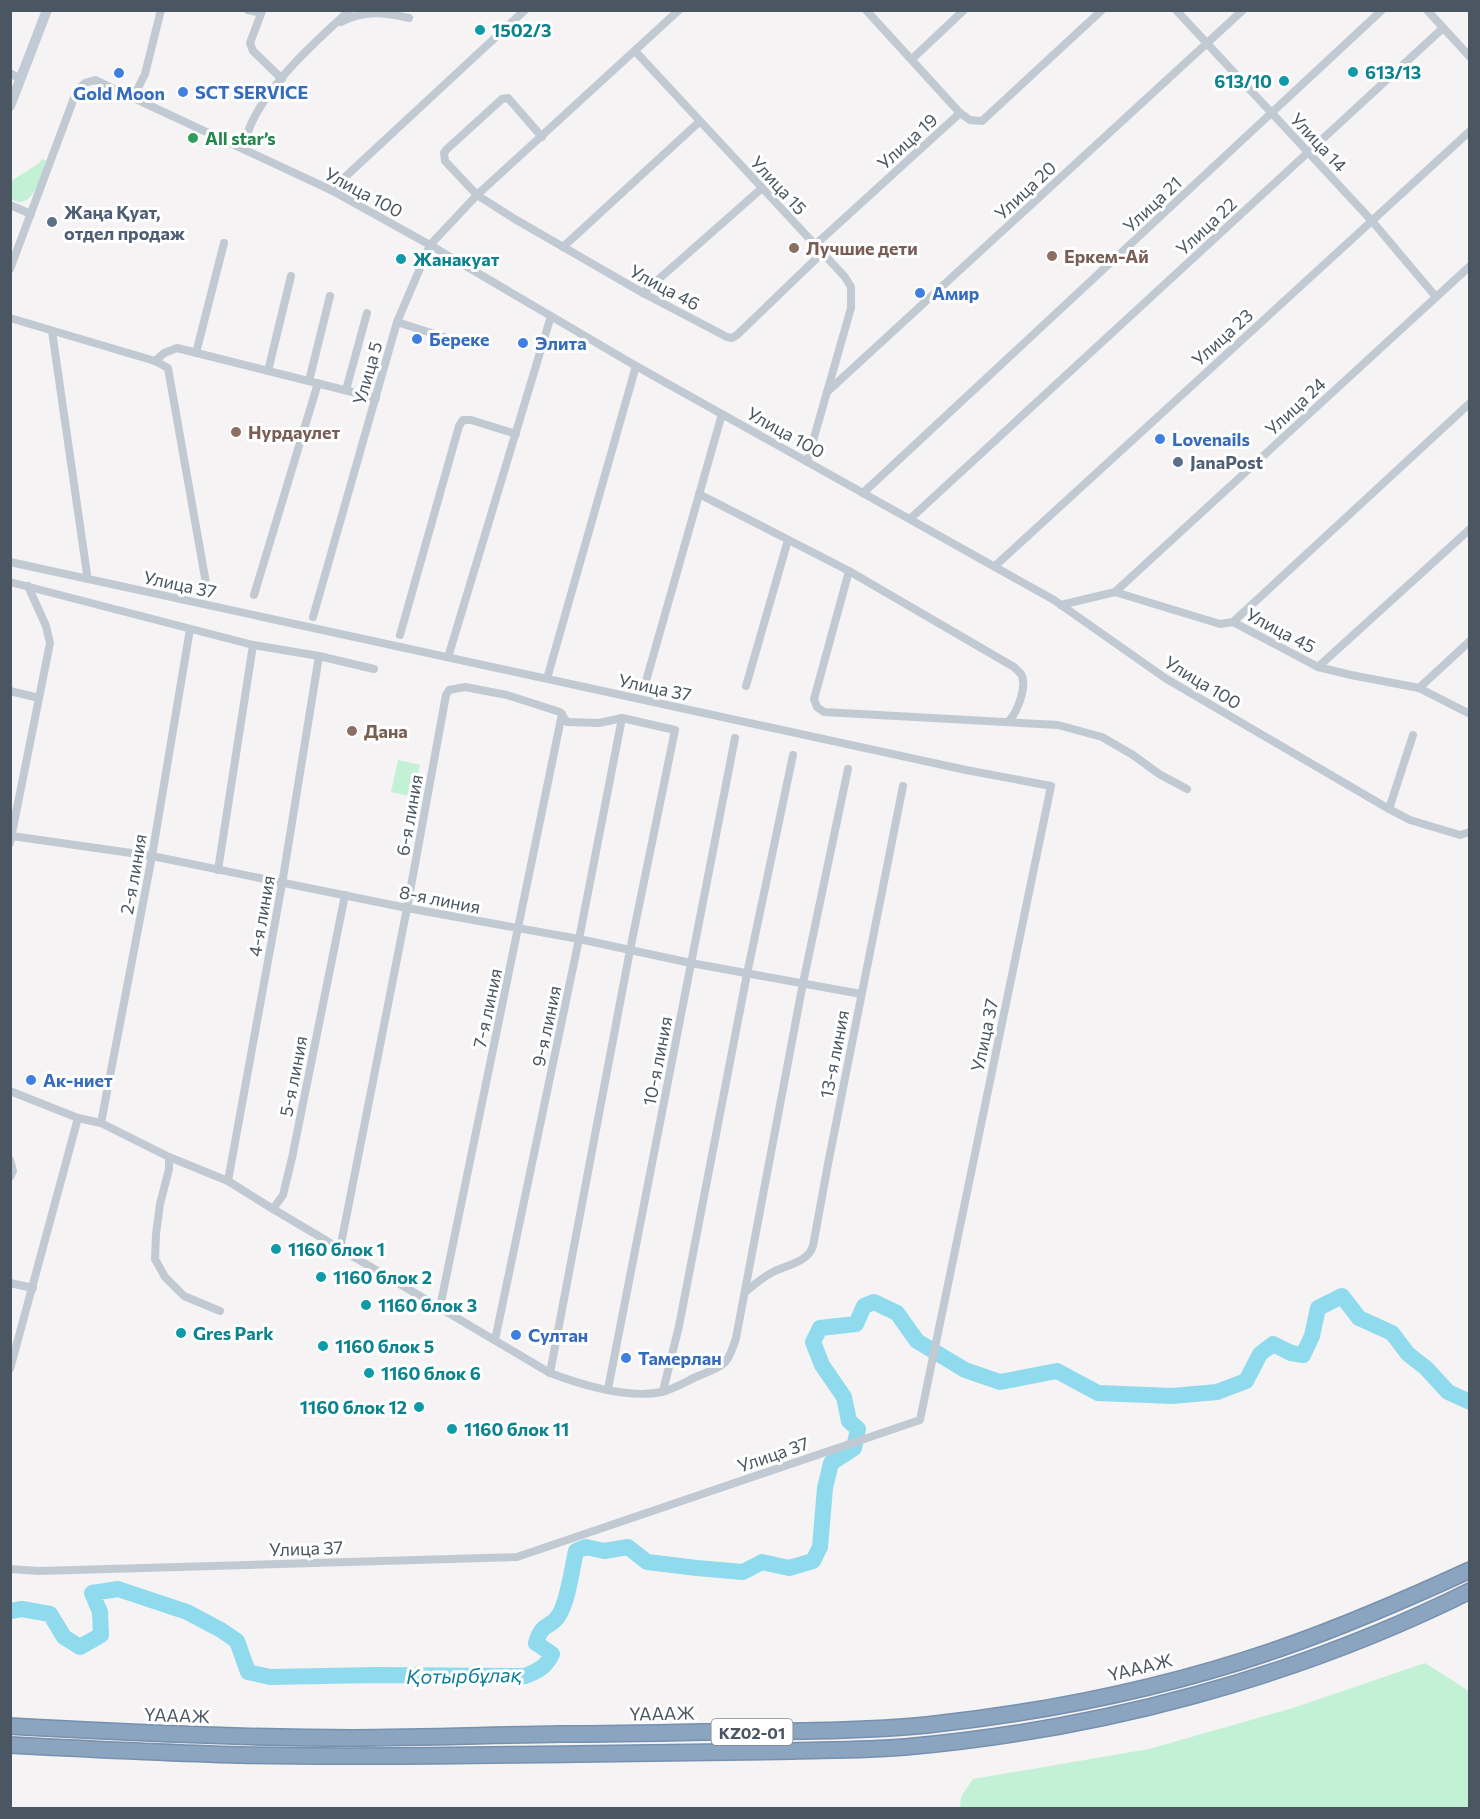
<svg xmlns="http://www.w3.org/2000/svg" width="1480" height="1819" font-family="Commissioner,sans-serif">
<rect width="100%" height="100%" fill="#f5f3f3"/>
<!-- green -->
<g fill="#c3f1d5">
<path d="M42,159L46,161C42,172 35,202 20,202C17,202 14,200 11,199V181L38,164Z"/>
<path d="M398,760L420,765L413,797L391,792Z"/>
<path d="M1425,1663L1469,1691V1808H960L961,1797L973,1779L1149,1749L1293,1708Z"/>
</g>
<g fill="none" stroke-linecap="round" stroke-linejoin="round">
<!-- river -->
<path stroke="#90daee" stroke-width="16" d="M10,1611L22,1609L50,1614L64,1637L80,1647L101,1635L100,1612L92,1593L118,1589L187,1612L221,1630L237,1641L248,1672L270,1677L376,1675L525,1676C538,1671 546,1667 552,1654L536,1643C542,1621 551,1629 559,1615C568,1601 572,1568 576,1551L586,1547L604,1551L628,1547L647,1562L697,1568L743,1572L762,1562L789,1568L813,1561L820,1547L825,1488L831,1463L854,1448L858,1429L849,1421L844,1397L822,1365L813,1342L820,1328L856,1324L864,1306L874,1302L897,1313L917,1341L965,1370L1000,1382L1057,1371L1098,1393L1172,1396L1217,1392L1246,1381L1260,1354L1273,1344L1291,1353L1303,1355L1312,1336L1318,1308L1342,1296L1359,1318L1392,1333L1408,1354L1426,1368L1448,1392L1470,1402"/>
<!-- motorway casing -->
<g stroke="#7690ad" stroke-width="18">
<g id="motorway">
<path d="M10,1726C125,1732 239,1738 353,1738C423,1738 492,1735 562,1734C609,1734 657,1733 704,1732C778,1731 853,1732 927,1725C1047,1712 1170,1687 1284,1647C1347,1625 1409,1598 1470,1570"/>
<path d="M10,1745C87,1749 165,1753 241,1755C353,1758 465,1755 577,1754C649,1753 721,1752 793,1751C830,1750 868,1750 905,1747C1099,1730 1295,1678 1470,1591"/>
</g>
</g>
<!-- minor -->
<g stroke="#c1cad2" stroke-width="8">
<path d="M248,10L257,12L262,10"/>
<path d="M866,10L960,113"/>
<path d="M1176,10L1372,221L1436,297"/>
<path d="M1427,10L1470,57"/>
<path d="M262,11L250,43L253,51L282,79"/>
<path d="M341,22C364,10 384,12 409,18"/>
<path d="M635,51L845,277L851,287V308L807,462"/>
<path d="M912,59L964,10"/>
<path d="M10,73L20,79"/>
<path d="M133,98L145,74L161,10"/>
<path d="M542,137L508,98L502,99L447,149L444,153L445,161L477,195L513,218L643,293L727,337L732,338L737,335L822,253"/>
<path d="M242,148C246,139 248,130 252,122C272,80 316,41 350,10"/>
<path d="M331,190L525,10"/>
<path d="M10,205L31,214"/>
<path d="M815,245L960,113L970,120L982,121L1102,10"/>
<path d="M563,247L699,122"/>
<path d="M10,269L77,90L85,83L95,80L331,190L430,245L636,366L1054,600L1165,678L1389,809L1410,820L1460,835L1470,832"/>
<path d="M643,293L761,189"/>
<path d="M10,318L155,361L168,368L207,589"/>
<path d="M397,322L447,338"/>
<path d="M52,331L87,574"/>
<path d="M196,353L224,243"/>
<path d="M155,361L164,353L177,348L376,398"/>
<path d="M268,371L291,276"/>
<path d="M309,381L330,296"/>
<path d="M346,390L367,313"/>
<path d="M827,392L1243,10"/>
<path d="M863,493L1382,10"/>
<path d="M699,494L849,571L1014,667C1015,668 1020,673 1021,674C1028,686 1017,712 1009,721"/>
<path d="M911,518L1443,28"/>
<path d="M10,562L966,770L1051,786L920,1420L517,1557L39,1571L10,1569"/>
<path d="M995,566L1470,131"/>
<path d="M849,571L814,699L817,707L824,712L1058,725L1102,737L1133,755L1159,774L1187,789"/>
<path d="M10,582L253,645L319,656L374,669"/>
<path d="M1115,592L1470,266"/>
<path d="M254,595L318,383"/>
<path d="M1061,605L1115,592L1220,624L1233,622L1318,667L1351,675L1419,688L1470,714"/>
<path d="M313,617L397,322L430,245L477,195L679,10"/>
<path d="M1233,622L1470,403"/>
<path d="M400,635L459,426L463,420H471L516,434"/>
<path d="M449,654L551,316"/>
<path d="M1318,667L1470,529"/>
<path d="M548,675L636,366"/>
<path d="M746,686L788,540"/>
<path d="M644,688L722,414"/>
<path d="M1419,688L1470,641"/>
<path d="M10,691L39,698"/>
<path d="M1389,809L1413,735"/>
<path d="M12,836L152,856L407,908L579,939L691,963L861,994"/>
<path d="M10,843L50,643L46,626L28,586"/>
<path d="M218,870L253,645"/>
<path d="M10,1091L78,1118L101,1123L169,1157L228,1181L273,1209L283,1195L292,1158L345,895"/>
<path d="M101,1123L152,856L190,629"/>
<path d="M169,1157V1169L160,1204L156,1234L155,1259L165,1277L184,1296L220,1311"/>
<path d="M10,1160L13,1171L10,1177"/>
<path d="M228,1181L282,884L319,656"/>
<path d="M273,1209L550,1373C582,1385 628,1399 662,1392C674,1389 685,1382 696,1377C723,1365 727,1368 736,1338L803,983L848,769"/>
<path d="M340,1249L407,908L446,695L449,690L465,687L507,695L560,712L567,722L599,723L622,718L675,730L630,950L550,1373"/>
<path d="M10,1283L33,1288"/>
<path d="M745,1292C754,1285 763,1277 773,1272C787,1265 808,1262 813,1246L828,1164L903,786"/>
<path d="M440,1307L562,714"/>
<path d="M495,1340L579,939L622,718"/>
<path d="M10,1369L78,1118"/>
<path d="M608,1389L735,738"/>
<path d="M663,1391L679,1326L747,974L793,755"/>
</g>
<!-- secondary -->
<path stroke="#c1cbd6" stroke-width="10" d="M10,106L47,10"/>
<!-- motorway -->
<use href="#motorway" stroke="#8ba5c1" stroke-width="15"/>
</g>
<!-- markers -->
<g fill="#0f9aa8" stroke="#fff" stroke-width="2">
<circle cx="480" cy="30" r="6"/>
<circle cx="1353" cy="72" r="6"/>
<circle cx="1284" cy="81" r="6"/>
<circle cx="401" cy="259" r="6"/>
<circle cx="276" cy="1249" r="6"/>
<circle cx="321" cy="1277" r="6"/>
<circle cx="366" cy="1305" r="6"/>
<circle cx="181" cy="1333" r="6"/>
<circle cx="323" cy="1346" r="6"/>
<circle cx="369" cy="1373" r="6"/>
<circle cx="419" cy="1407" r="6"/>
<circle cx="452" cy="1429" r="6"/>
</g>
<g fill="#3f7fe0" stroke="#fff" stroke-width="2">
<circle cx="119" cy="73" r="6"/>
<circle cx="183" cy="92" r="6"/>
<circle cx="920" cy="293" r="6"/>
<circle cx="417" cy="339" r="6"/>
<circle cx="523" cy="343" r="6"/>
<circle cx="1160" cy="439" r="6"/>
<circle cx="31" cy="1080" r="6"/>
<circle cx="516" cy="1335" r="6"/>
<circle cx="626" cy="1358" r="6"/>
</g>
<circle fill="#2e9e5b" stroke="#fff" stroke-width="2" cx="193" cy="138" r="6"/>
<g fill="#5c6f8a" stroke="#fff" stroke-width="2">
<circle cx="52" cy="222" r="6"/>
<circle cx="1178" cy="462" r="6"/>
</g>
<g fill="#8d6e63" stroke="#fff" stroke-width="2">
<circle cx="794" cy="248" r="6"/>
<circle cx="1052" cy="256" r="6"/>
<circle cx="236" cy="432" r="6"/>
<circle cx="352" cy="731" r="6"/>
</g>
<g text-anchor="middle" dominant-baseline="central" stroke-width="6" stroke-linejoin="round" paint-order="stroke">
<!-- shield labels -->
<rect fill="#fff" stroke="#808990" stroke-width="1.5" x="711.5" y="1719" width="81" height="26" rx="4.5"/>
<g font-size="16" font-weight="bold" fill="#4a5661">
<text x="752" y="1732">KZ02-01</text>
</g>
<!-- culture labels -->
<g font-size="18" font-weight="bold" fill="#0d838f" stroke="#fff" text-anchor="start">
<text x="492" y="30">1502/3</text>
<text x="1365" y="72">613/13</text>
<text x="1272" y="81" text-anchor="end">613/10</text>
<text x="413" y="259">Жанакуат</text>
<text x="288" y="1249">1160 блок 1</text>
<text x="333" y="1277">1160 блок 2</text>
<text x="378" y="1305">1160 блок 3</text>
<text x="193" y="1333">Gres Park</text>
<text x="335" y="1346">1160 блок 5</text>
<text x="381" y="1373">1160 блок 6</text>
<text x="407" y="1407" text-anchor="end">1160 блок 12</text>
<text x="464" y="1429">1160 блок 11</text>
</g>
<!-- shop labels -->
<g font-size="18" font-weight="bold" fill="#366cbe" stroke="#fff" text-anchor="start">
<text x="195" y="92">SCT SERVICE</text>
<text x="119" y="93" text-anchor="middle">Gold Moon</text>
<text x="932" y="293">Амир</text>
<text x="429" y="339">Береке</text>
<text x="535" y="343">Элита</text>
<text x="1172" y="439">Lovenails</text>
<text x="43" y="1080">Ак-ниет</text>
<text x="528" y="1335">Султан</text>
<text x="638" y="1358">Тамерлан</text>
</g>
<!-- leisure labels -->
<g font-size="18" font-weight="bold" fill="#27864d" stroke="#fff" text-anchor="start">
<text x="205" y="138">All star’s</text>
</g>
<!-- street labels -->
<g font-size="18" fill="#4a5661" stroke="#fff">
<text transform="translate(907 141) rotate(-42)">Улица 19</text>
<text transform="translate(1319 142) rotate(47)">Улица 14</text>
<text transform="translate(779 185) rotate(47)">Улица 15</text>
<text transform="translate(1025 190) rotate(-43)">Улица 20</text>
<text transform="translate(364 192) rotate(28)">Улица 100</text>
<text transform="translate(1152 204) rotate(-43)">Улица 21</text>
<text transform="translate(1206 226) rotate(-43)">Улица 22</text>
<text transform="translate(665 287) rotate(28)">Улица 46</text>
<text transform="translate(1222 337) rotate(-42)">Улица 23</text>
<text transform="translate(367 373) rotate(-74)">Улица 5</text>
<text transform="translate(1295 406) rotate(-43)">Улица 24</text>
<text transform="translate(786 432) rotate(29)">Улица 100</text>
<text transform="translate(180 584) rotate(12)">Улица 37</text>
<text transform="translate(1281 630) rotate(28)">Улица 45</text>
<text transform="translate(1203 682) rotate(31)">Улица 100</text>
<text transform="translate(655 687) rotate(12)">Улица 37</text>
<text transform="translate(409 815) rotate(-80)">6-я линия</text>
<text transform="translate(133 874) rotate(-80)">2-я линия</text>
<text transform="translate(440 899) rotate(11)">8-я линия</text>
<text transform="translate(261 916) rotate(-80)">4-я линия</text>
<text transform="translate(487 1008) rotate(-78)">7-я линия</text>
<text transform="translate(546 1026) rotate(-78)">9-я линия</text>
<text transform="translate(984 1035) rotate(-78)">Улица 37</text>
<text transform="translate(834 1054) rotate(-79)">13-я линия</text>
<text transform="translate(657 1061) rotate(-79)">10-я линия</text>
<text transform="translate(293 1076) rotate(-79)">5-я линия</text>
<text transform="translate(773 1454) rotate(-19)">Улица 37</text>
<text transform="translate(306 1548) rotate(-2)">Улица 37</text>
<text transform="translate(1140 1667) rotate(-14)">ҮАААЖ</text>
<text transform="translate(662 1713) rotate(-1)">ҮАААЖ</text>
<text transform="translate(177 1715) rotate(2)">ҮАААЖ</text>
</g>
<!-- service labels -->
<g font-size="18" font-weight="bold" fill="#4e5e75" stroke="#fff" text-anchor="start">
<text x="64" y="212">Жаңа Қуат,<tspan x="64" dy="21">отдел продаж</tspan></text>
<text x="1190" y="462">JanaPost</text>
</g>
<!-- education labels -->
<g font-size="18" font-weight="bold" fill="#785e54" stroke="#fff" text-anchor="start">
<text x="806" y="248">Лучшие дети</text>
<text x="1064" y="256">Еркем-Ай</text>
<text x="248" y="432">Нурдаулет</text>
<text x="364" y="731">Дана</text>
</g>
<!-- water labels -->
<g font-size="20" font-style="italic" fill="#0c7c9b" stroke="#fff">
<text transform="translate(464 1675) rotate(-1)">Қотырбұлақ</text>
</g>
</g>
<!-- border -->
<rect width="1480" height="1819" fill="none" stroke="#4a5661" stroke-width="24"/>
</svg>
